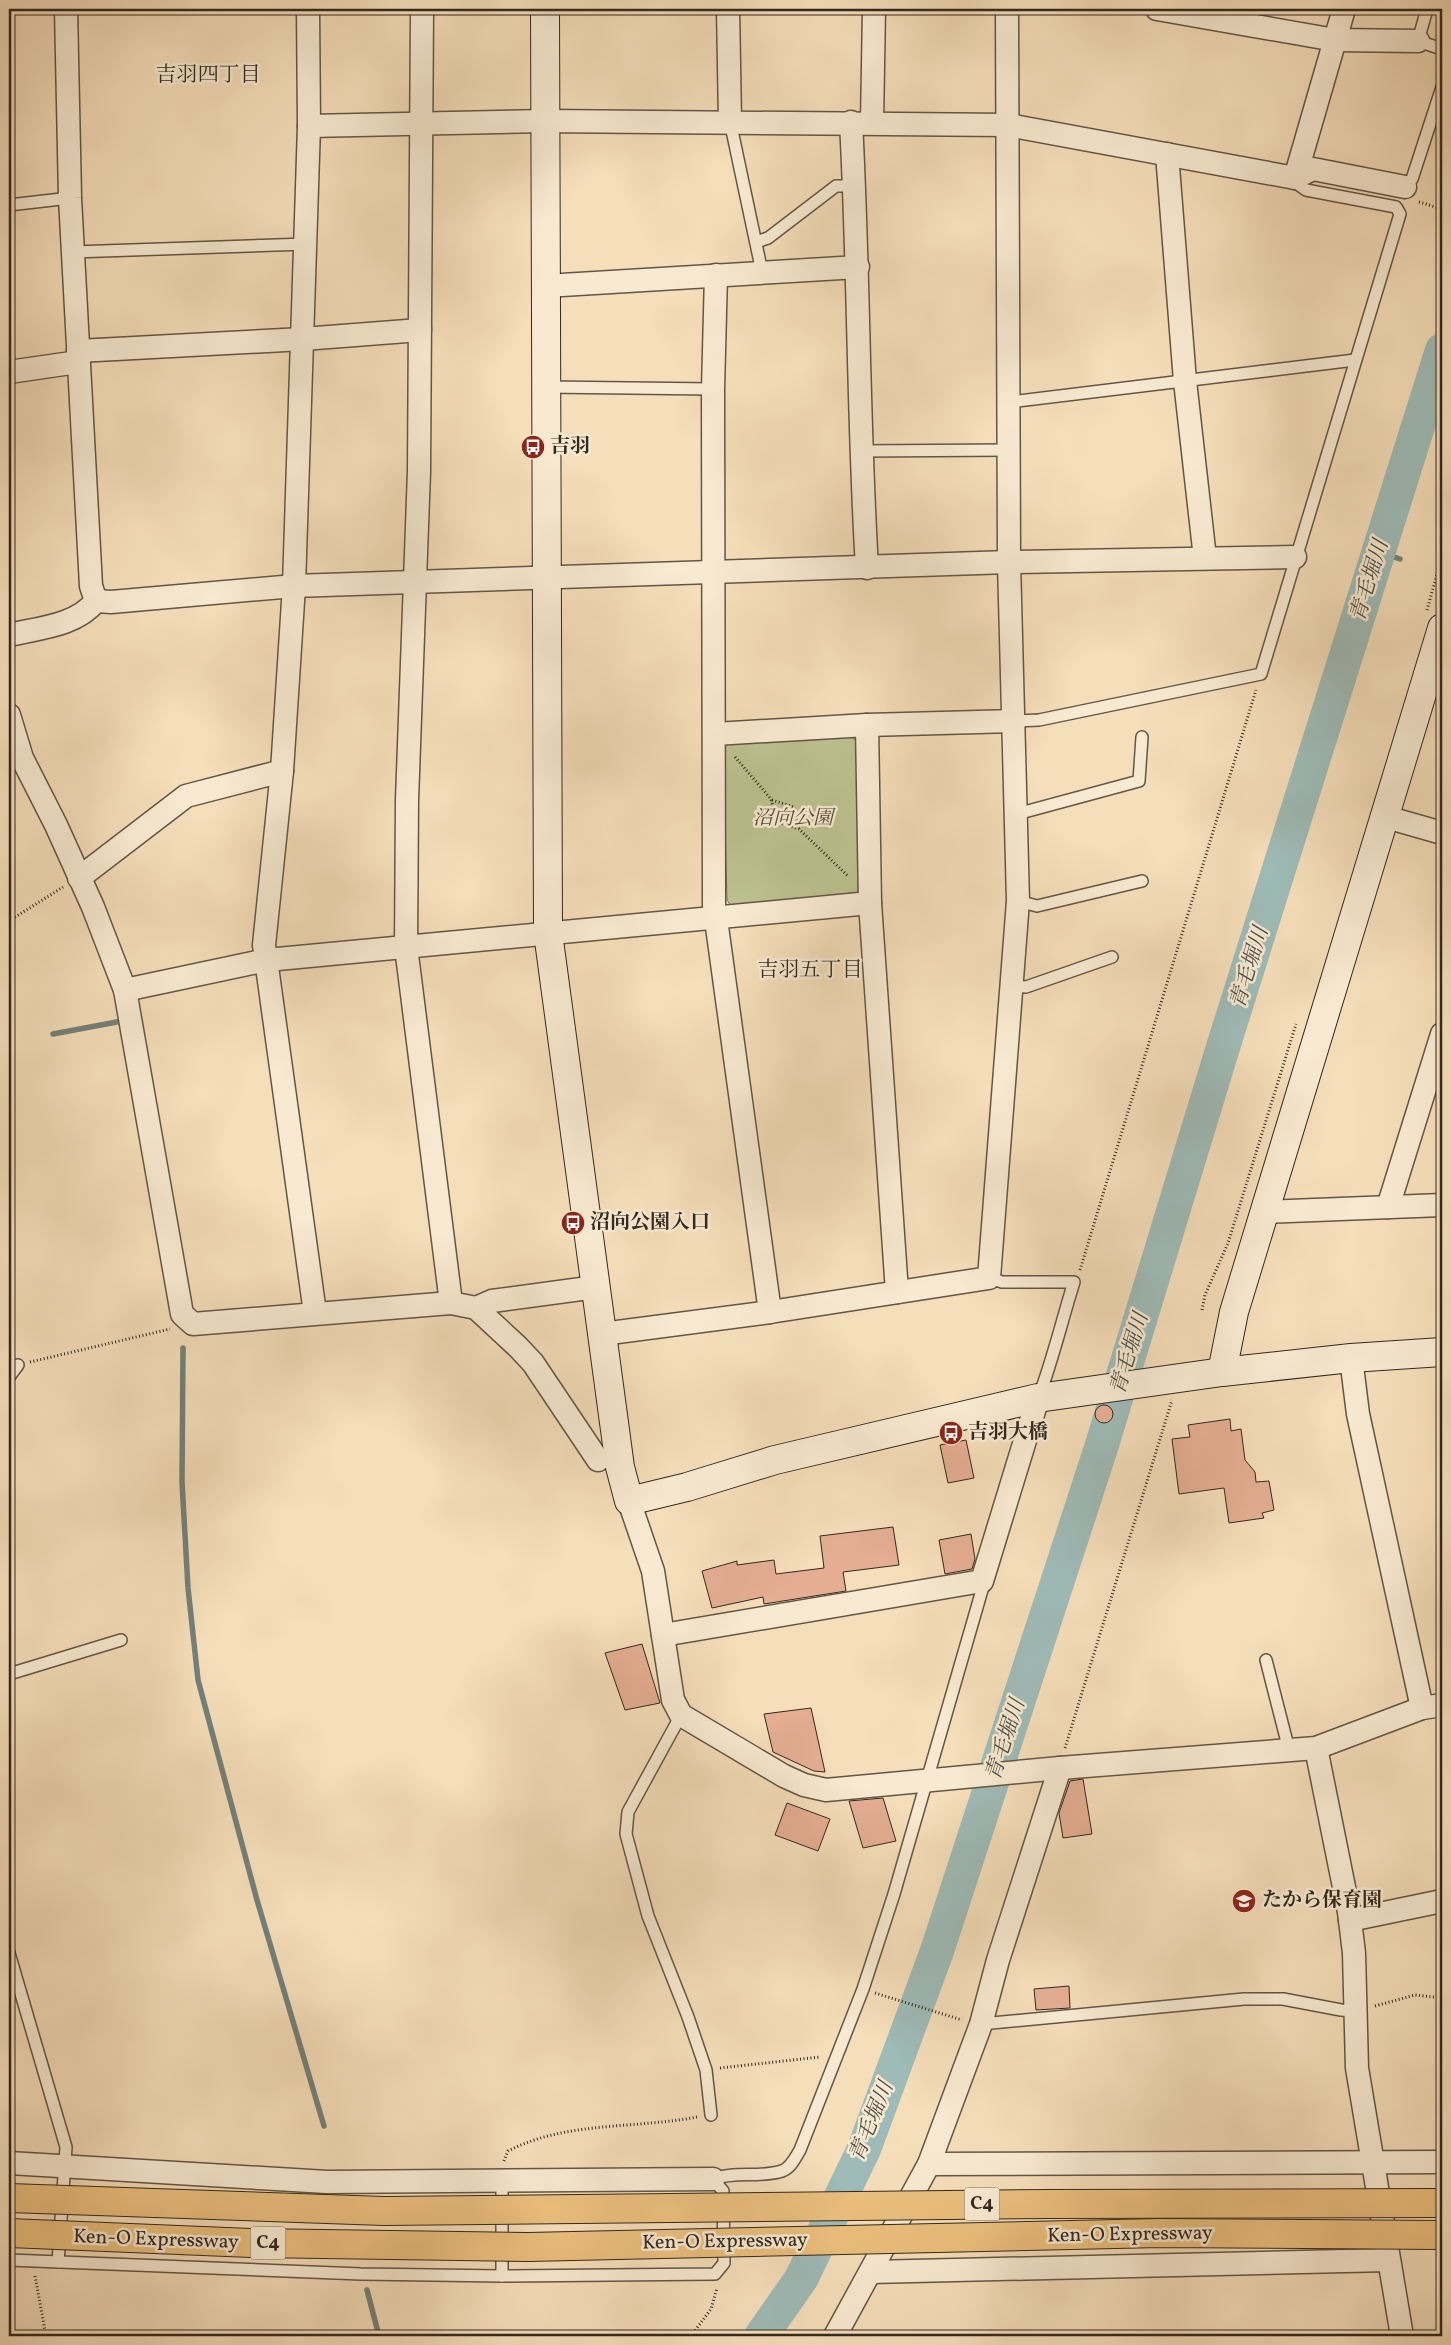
<svg xmlns="http://www.w3.org/2000/svg" width="1451" height="2345" font-family="Vollkorn,'Noto Serif JP',serif">
<rect width="100%" height="100%" fill="#f5deba"/>
<filter id="stains"><feTurbulence type="fractalNoise" baseFrequency=".004" numOctaves="4"/><feColorMatrix values="0 0 0 0 .2 0 0 0 0 .09 0 0 0 0 .02 0 0 0 .5 -.17"/></filter>
<radialGradient id="worn" r=".72"><stop offset=".6" stop-color="#630" stop-opacity="0"/><stop offset="1" stop-color="#630" stop-opacity=".3"/></radialGradient>
<!-- green -->
<path fill="#bcc18f" stroke="#777458" d="M851,737L858,741L862,890L857,895L733,909L727,900L723,749L731,741Z"/>
<g fill="none" stroke-linecap="round" stroke-linejoin="round">
<!-- stream -->
<g stroke="#73807b" stroke-width="5.5">
<path d="M1379,552L1400,559"/>
<path d="M53,1034L122,1021"/>
<path d="M183,1348L182,1482L188,1588L198,1680L257,1900L324,2126"/>
<path d="M367,2290L379,2336"/>
</g>
<!-- river -->
<path stroke="#9ebbb7" stroke-width="34" d="M761,2336L801,2279L864,2149L937,1951L1101,1448L1224,1044L1442,350"/>
</g>
<!-- building -->
<g fill="#e5ae93" stroke="#322820">
<circle cx="1104" cy="1414" r="9"/>
<path d="M1230,1419L1231,1431L1241,1429L1245,1460L1255,1472L1256,1482L1269,1481L1274,1510L1262,1513L1264,1518L1229,1523L1224,1488L1179,1494L1172,1439L1190,1437L1188,1425Z"/>
<path d="M966,1440L974,1478L948,1483L940,1445Z"/>
<path d="M893,1527L899,1565L843,1572L846,1591L764,1604L763,1597L712,1608L702,1571L737,1561V1565L774,1560L776,1574L824,1568L820,1536Z"/>
<path d="M971,1534L975,1559L972,1569L945,1574L939,1540Z"/>
<path d="M642,1644L660,1703L625,1710L605,1653Z"/>
<path d="M811,1708L825,1772L814,1771L773,1752L764,1714Z"/>
<path d="M1083,1779L1092,1834L1063,1838L1059,1813L1070,1781Z"/>
<path d="M883,1798L896,1841L863,1848L849,1801Z"/>
<path d="M787,1803L830,1819L818,1851L775,1835Z"/>
<path d="M1069,1986L1070,2008L1036,2010L1034,1989Z"/>
</g>
<g fill="none" stroke-linecap="round" stroke-linejoin="round">
<!-- lane casing -->
<g stroke="#635646" stroke-width="14">
<g id="lane">
<path d="M1427,9L1418,41L1442,49"/>
<path d="M730,121L762,272"/>
<path d="M1405,187L1412,179L1442,87"/>
<path d="M9,205L70,198"/>
<path d="M756,242L768,238L836,186H854"/>
<path d="M73,252L306,244"/>
<path d="M546,387L713,389"/>
<path d="M1010,402L1355,360"/>
<path d="M860,451L1008,450"/>
<path d="M1015,721L1039,720L1261,674L1400,214L1396,207L1306,190L1299,185L1295,178"/>
<path d="M1017,814L1139,781L1142,737"/>
<path d="M1018,901L1037,906L1142,881"/>
<path d="M1012,986L1026,987L1112,957"/>
<path d="M989,1278L1002,1282H1074C1062,1320 1053,1359 1039,1396"/>
<path d="M9,1377L18,1365"/>
<path d="M1266,1660L1289,1750"/>
<path d="M9,1674L121,1640"/>
<path d="M681,1715L628,1812L626,1834L648,1916L688,2017L706,2070L711,2115"/>
<path d="M9,1953L66,2147L58,2262"/>
<path d="M981,2024L1244,1999H1283L1341,2010L1355,2011"/>
<path d="M713,2179C735,2171 760,2178 782,2171C791,2168 795,2158 800,2150L863,1989L894,1894L982,1590V1581"/>
<path d="M9,2260L361,2274L502,2276L715,2274L724,2263L723,2191L713,2179"/>
<path d="M502,2276V2181"/>
</g>
</g>
<!-- street casing -->
<g stroke="#635646" stroke-width="25">
<g id="street">
<path d="M66,9L70,198L91,586L96,601"/>
<path d="M308,9L309,126L294,586L282,771L264,945L315,1313"/>
<path d="M422,9L419,471L407,800L406,947L451,1303"/>
<path d="M728,9L730,121"/>
<path d="M1157,9L1335,40L1418,41"/>
<path d="M851,122C859,271 858,420 867,568"/>
<path d="M872,122L874,9"/>
<path d="M309,126L545,121L1008,125L1295,178L1313,169L1405,187"/>
<path d="M1167,154L1185,381L1205,558"/>
<path d="M1295,178L1344,9"/>
<path d="M716,275L713,389L714,905L770,1312"/>
<path d="M545,286L858,267"/>
<path d="M78,351L303,339L420,330"/>
<path d="M9,372L78,362"/>
<path d="M96,601L111,602L294,586L1009,562L1295,557"/>
<path d="M9,635C38,628 76,626 96,601"/>
<path d="M9,715L22,758L56,825L93,907L125,990L182,1314L193,1324L451,1303L476,1308L518,1347L533,1363L598,1460"/>
<path d="M867,725L870,903L897,1292"/>
<path d="M715,734L867,725L1015,721"/>
<path d="M1386,817L1442,833"/>
<path d="M79,878L186,796L282,771"/>
<path d="M125,990L267,960L870,903"/>
<path d="M1388,1207L1442,1034"/>
<path d="M1266,1212L1442,1205"/>
<path d="M476,1308L492,1301L596,1287"/>
<path d="M602,1334L770,1312L989,1278L1018,901L1009,562L1007,9"/>
<path d="M1351,1358L1358,1414L1422,1708"/>
<path d="M629,1501L653,1571L673,1700L681,1715L784,1776L804,1785L826,1790L1060,1768L1316,1748L1422,1708L1442,1705"/>
<path d="M663,1635L982,1581L1038,1398"/>
<path d="M1316,1748L1349,1912L1354,1953L1357,2068L1402,2336"/>
<path d="M1350,1920L1442,1901"/>
<path d="M9,2163L327,2182L713,2179"/>
<path d="M929,2164L1442,2162"/>
<path d="M871,2272L1388,2260"/>
<path d="M835,2336L929,2164L981,2024L998,1960L1060,1768"/>
</g>
</g>
<!-- secondary casing -->
<g stroke="#322820" stroke-width="30">
<g id="secondary">
<path d="M545,9L548,933L620,1467L629,1501L687,1487L775,1460L1038,1398L1222,1372L1351,1358L1442,1352"/>
<path d="M1222,1372L1234,1312L1442,628"/>
</g>
</g>
<!-- path -->
<g stroke="#322820" stroke-width="3" stroke-dasharray="1 2.5" stroke-linecap="butt">
<path d="M1419,202L1442,209"/>
<path d="M1427,610L1442,556"/>
<path d="M735,757L771,799L777,822L799,829L849,877"/>
<path d="M772,800L794,807L799,829"/>
<path d="M9,921L63,887"/>
<path d="M1080,1270L1256,690"/>
<path d="M1202,1310L1205,1295L1228,1243L1296,1024"/>
<path d="M30,1362L170,1329"/>
<path d="M1065,1748L1172,1400"/>
<path d="M875,1993L962,2020"/>
<path d="M1375,2006L1415,1995L1442,1998"/>
<path d="M720,2068L820,2057"/>
<path d="M504,2161L508,2151C566,2121 634,2129 697,2117"/>
<path d="M35,2276L46,2336"/>
<path d="M691,2336L711,2309L717,2288"/>
</g>
<!-- lane -->
<use href="#lane" stroke="#f8ead2" stroke-width="11"/>
<!-- street -->
<use href="#street" stroke="#f8ead2" stroke-width="22"/>
<!-- secondary -->
<use href="#secondary" stroke="#f8ead2" stroke-width="28"/>
<!-- highway-bridge casing -->
<g stroke="#322820" stroke-width="30" stroke-linecap="butt">
<g id="highway-bridge">
<path d="M9,2198L384,2211L1050,2204L1442,2203"/>
<path d="M9,2233L251,2243L528,2247L1160,2233L1442,2235"/>
</g>
</g>
<!-- highway-bridge -->
<use href="#highway-bridge" stroke="#eabf7d" stroke-width="28"/>
</g>
<!-- icons -->
<defs>
<g id="bus-disc" transform="scale(1.25)"><circle r="9.5" fill="#8f2418" stroke="#f8ead2"/><path d="M-5-6H5V4H4V6H2V4H-2V6H-4V4H-5ZM-3.5-4V0h7V-4ZM-3.5 1.2v1.5H-2V1.2ZM2 1.2v1.5H3.5V1.2Z" fill="#fff"/></g>
<g id="school-disc" transform="scale(1.25)"><circle r="9.5" fill="#8f2418" stroke="#f8ead2"/><path d="M0-5L7-2L0 1L-7-2ZM-4 1L0 2.5L4 1V4Q0 6-4 4Z" fill="#fff"/></g>
</defs>
<g fill-rule="evenodd">
<use href="#bus-disc" x="533" y="447"/>
<use href="#bus-disc" x="573" y="1223"/>
<use href="#bus-disc" x="951" y="1433"/>
<use href="#school-disc" x="1244" y="1901"/>
</g>
<g text-anchor="middle" dominant-baseline="central" stroke-width="5" stroke-linejoin="round" paint-order="stroke">
<!-- shield labels -->
<g fill="#f8ead2" stroke="#6d6255" stroke-width="1">
<rect x="964.5" y="2187.5" width="35" height="33" rx="4"/>
<rect x="250.5" y="2226.5" width="35" height="33" rx="4"/>
</g>
<g font-size="19" font-weight="bold" fill="#322820">
<text x="982" y="2204">C4</text>
<text x="268" y="2243">C4</text>
</g>
<!-- poi labels -->
<g font-size="20" font-weight="bold" fill="#322820" stroke="#f8ead2" text-anchor="start">
<text x="550" y="447">吉羽</text>
<text x="590" y="1223">沼向公園入口</text>
<text x="968" y="1433">吉羽大橋</text>
<text x="1262" y="1901">たから保育園</text>
</g>
<!-- park labels -->
<g font-size="20" font-style="italic" fill="#544e3c" stroke="#f8ead2">
<text x="793" y="819">沼向公園</text>
</g>
<!-- street labels -->
<g font-size="20" fill="#322820" stroke="#f8ead2">
<text transform="translate(1130 2235) rotate(-1)">Ken-O Expressway</text>
<text transform="translate(156 2240) rotate(2)">Ken-O Expressway</text>
<text transform="translate(725 2242) rotate(-1)">Ken-O Expressway</text>
</g>
<!-- neighbourhood labels -->
<g font-size="21" fill="#322820" stroke="#f8ead2">
<text x="208" y="75">吉羽四丁目</text>
<text x="810" y="970">吉羽五丁目</text>
</g>
<!-- water labels -->
<g font-size="21" font-style="italic" fill="#4d4d46" stroke="#f8ead2">
<text transform="translate(1370 581) rotate(-73)">青毛堀川</text>
<text transform="translate(1250 968) rotate(-73)">青毛堀川</text>
<text transform="translate(1130 1354) rotate(-73)">青毛堀川</text>
<text transform="translate(1006 1740) rotate(-72)">青毛堀川</text>
<text transform="translate(872 2122) rotate(-68)">青毛堀川</text>
</g>
</g>
<!-- margin -->
<rect width="1451" height="2345" fill="none" stroke="#f5deba" stroke-width="30"/>
<rect x="10" y="10" width="1431" height="2325" fill="none" stroke="#322820" stroke-width="2.5"/>
<rect x="15" y="15" width="1421" height="2315" fill="none" stroke="#322820"/>
<rect width="100%" height="100%" filter="url(#stains)"/>
<rect width="100%" height="100%" fill="url(#worn)"/>
</svg>
